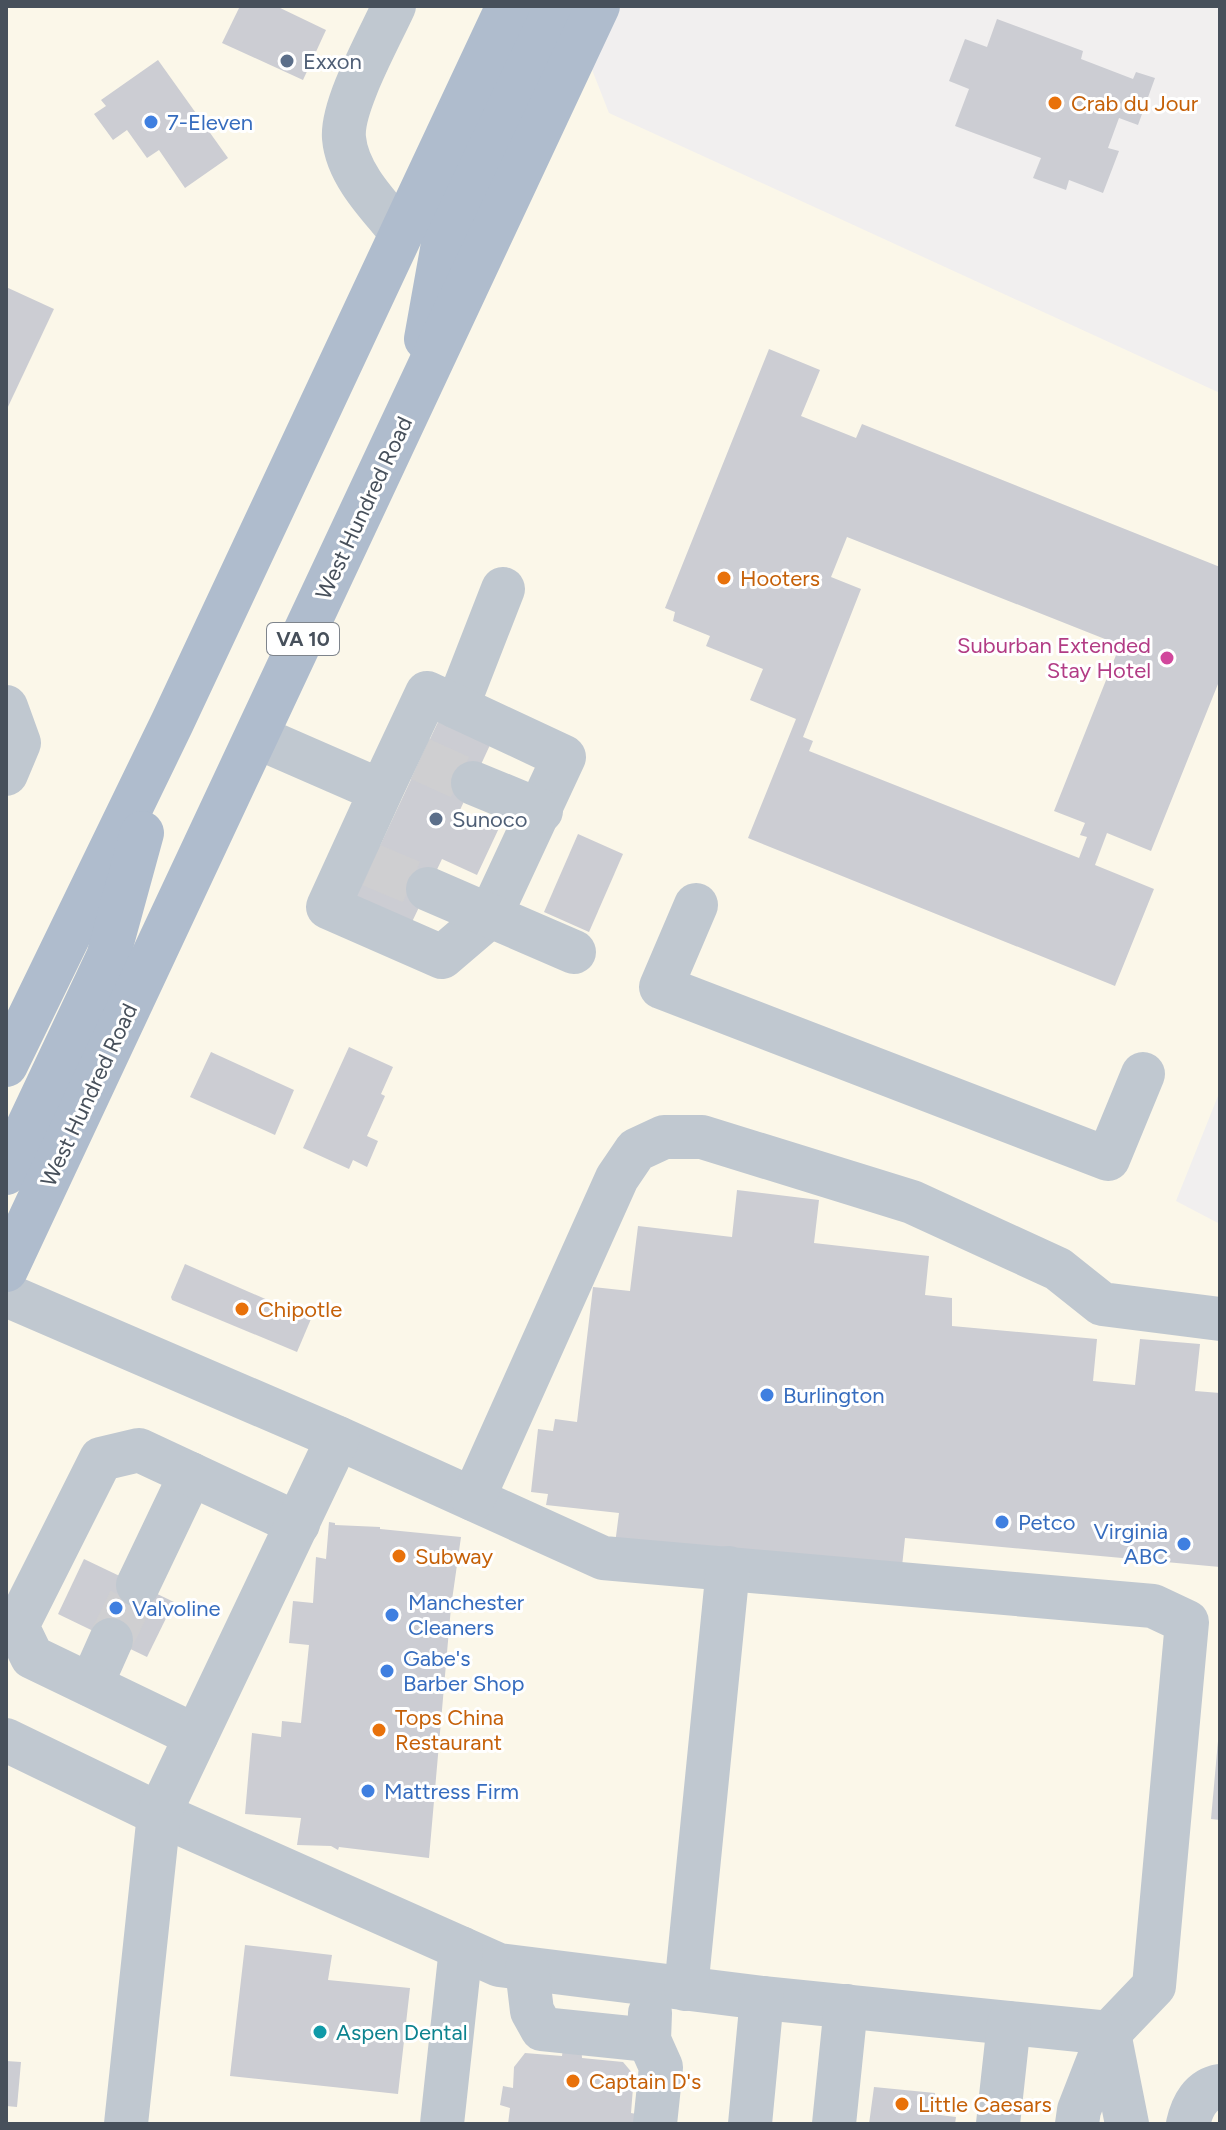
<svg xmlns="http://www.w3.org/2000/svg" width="1226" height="2130" font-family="Figtree,sans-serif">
<rect width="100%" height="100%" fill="#f1efef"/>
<!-- commercial -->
<path fill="#fbf7e9" d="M6,6H567L609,113L1220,393V1091L1176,1201L1220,1224V2124H6Z"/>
<!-- building -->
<g fill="#cccdd3" fill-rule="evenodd">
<path d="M240,6H276L326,30L303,80L222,43Z"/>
<path d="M997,19L1083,51L1081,59L1133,79L1136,72L1155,78L1138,125L1119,118L1108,148L1119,151L1103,193L1069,180L1066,190L1033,178L1041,158L955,126L969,89L949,81L965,39L987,47Z"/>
<path d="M158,60L228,158L185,188L159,150L147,158L127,130L113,140L94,114L106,106L101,100Z"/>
<path d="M6,287L54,309L6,411Z"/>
<path d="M769,349L820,370L801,416L856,438L862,424L1220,567V679L1151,851L1107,833L1095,865L1154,889L1115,986L748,838L796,719L750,700L763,669L706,646L710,636L673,621L675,612L665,608ZM847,537L1120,645L1054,811L1085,823L1080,835L1087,837L1079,858L809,751L813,741L803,737L861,589L831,577Z"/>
<path d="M438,722L490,745L460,810L499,828L477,875L442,859L411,924L355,899Z"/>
<path d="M578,834L623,854L589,932L544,912Z"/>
<path d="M349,1047L393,1067L381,1094L385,1096L367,1136L378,1141L367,1167L353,1160L349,1169L303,1148Z"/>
<path d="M211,1052L294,1090L275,1135L190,1097Z"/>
<path d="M737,1190L819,1200L814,1243L929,1256L925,1295L952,1298V1326L1097,1339L1093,1381L1135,1385L1140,1339L1200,1344L1195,1391L1220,1393V1567L905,1538L901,1576L615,1544L619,1513L546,1505L548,1494L531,1492L538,1429L553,1431L555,1419L577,1422L593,1287L630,1291L638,1226L732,1237Z"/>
<path d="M185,1264L311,1319L297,1352L172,1300L171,1297Z"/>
<path d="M329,1522L335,1523V1525L380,1527V1529L461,1537L451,1607L429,1858L339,1847L338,1850L331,1846L297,1845L301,1818L245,1814L252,1733L281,1737L282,1721L301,1723L309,1645L289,1643L293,1601L313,1603L316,1557L326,1559Z"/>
<path d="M84,1559L174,1602L147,1657L58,1614Z"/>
<path d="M1218,1741H1220V1820L1211,1819Z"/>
<path d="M245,1945L332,1955L328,1980L410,1988L398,2094L230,2076Z"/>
<path d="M564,2040L581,2042L582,2058L623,2062L634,2075L631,2113L642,2115L641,2124H508L510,2108L500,2105L503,2086L513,2088L514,2067L525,2053L562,2056Z"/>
<path d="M6,2061L21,2062L17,2107L6,2106Z"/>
<path d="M874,2087L935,2093L932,2114L956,2117L955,2124H869Z"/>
</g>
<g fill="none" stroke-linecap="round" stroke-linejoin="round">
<!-- minor-tunnel -->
<g stroke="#cfcfd1" stroke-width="44" stroke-dasharray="44 22" stroke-linecap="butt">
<path d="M420,759L473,783"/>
<path d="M371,865L428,889"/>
<path d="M111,1640L138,1585"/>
</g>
<!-- minor -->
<g stroke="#c0c8d0" stroke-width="44">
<path d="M394,6C380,37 341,106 344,138C347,174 379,206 401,232"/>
<path d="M6,707L19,743L6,774"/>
<path d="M457,707L503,589"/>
<path d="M257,737L381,791L427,693L564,757L490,916L442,957L328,907L381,791"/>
<path d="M473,783L541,811"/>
<path d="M428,889L574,952"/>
<path d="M696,905L661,987L1108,1159L1143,1074"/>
<path d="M6,1295L338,1438L603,1558L1153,1606L1187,1622L1154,1986L1109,2033L1079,2110L1077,2124"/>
<path d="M473,1499L617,1178L636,1150L664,1137H702L912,1202L1058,1269L1102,1304L1220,1319"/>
<path d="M138,1585L191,1474"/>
<path d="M91,1685L111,1640"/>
<path d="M196,1736L32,1657L17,1626L101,1459L139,1450L298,1524"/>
<path d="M6,1740L159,1814L499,1965L762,1998L1109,2033"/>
<path d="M527,1969L532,2011L542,2029L649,2040"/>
<path d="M686,1989L728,1568"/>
<path d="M650,2013L649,2040L661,2067L655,2124"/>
<path d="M1109,2033L1127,2124"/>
<path d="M126,2124L159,1814L338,1438"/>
<path d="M442,2124L461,1948"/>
<path d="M750,2124L762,1998"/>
<path d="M834,2124L846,2006"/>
<path d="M998,2124L1009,2023"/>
<path d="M1188,2124C1192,2106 1201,2089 1220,2086"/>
</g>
<!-- major -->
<g stroke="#afbccd" stroke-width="44">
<path d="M426,339L443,244L554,6"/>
<path d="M6,1065L172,723L508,6"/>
<path d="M6,1173L108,957L142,833"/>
<path d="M6,1270L598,6"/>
</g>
</g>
<!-- markers -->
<g fill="#5c6f8a" stroke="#fff" stroke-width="3">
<circle cx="287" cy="61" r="8"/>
<circle cx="436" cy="819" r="8"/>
</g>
<g fill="#e8710a" stroke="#fff" stroke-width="3">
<circle cx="1055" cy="103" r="8"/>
<circle cx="724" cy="578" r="8"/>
<circle cx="242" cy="1309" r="8"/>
<circle cx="399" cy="1556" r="8"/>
<circle cx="379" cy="1730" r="8"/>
<circle cx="573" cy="2081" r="8"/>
<circle cx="902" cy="2104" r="8"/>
</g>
<g fill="#3f7fe0" stroke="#fff" stroke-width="3">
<circle cx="151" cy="122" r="8"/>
<circle cx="767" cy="1395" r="8"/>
<circle cx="1002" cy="1522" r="8"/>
<circle cx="1184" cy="1544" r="8"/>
<circle cx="116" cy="1608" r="8"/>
<circle cx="392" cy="1615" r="8"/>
<circle cx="387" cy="1671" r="8"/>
<circle cx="368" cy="1791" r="8"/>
</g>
<circle fill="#d1479c" stroke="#fff" stroke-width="3" cx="1167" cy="658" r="8"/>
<circle fill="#0f9aa8" stroke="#fff" stroke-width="3" cx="320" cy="2032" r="8"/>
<g text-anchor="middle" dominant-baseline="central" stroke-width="6" stroke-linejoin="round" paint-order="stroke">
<!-- shield labels -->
<rect fill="#fff" stroke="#7e848c" stroke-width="2" x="267" y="623" width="72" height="32" rx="6"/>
<g font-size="20" font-weight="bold" fill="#47505b">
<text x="303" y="639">VA 10</text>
</g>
<!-- service labels -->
<g font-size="22" fill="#4e5e75" stroke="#fff" text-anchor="start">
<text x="303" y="61">Exxon</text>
<text x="452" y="819">Sunoco</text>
</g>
<!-- food labels -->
<g font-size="22" fill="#c56008" stroke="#fff" text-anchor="start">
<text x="1071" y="103">Crab du Jour</text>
<text x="740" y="578">Hooters</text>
<text x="258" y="1309">Chipotle</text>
<text x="415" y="1556">Subway</text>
<text x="395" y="1717">Tops China<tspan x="395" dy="25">Restaurant</tspan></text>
<text x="589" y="2081">Captain D's</text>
<text x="918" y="2104">Little Caesars</text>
</g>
<!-- shop labels -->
<g font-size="22" fill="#366cbe" stroke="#fff" text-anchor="start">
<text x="167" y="122">7-Eleven</text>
<text x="783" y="1395">Burlington</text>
<text x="1018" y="1522">Petco</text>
<text x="1168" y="1531" text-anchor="end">Virginia<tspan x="1168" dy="25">ABC</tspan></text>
<text x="408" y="1602">Manchester<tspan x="408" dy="25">Cleaners</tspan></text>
<text x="132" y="1608">Valvoline</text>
<text x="403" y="1658">Gabe's<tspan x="403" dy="25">Barber Shop</tspan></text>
<text x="384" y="1791">Mattress Firm</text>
</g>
<!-- street labels -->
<g font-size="22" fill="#47505b" stroke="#fff">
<text transform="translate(364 508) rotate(-65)">West Hundred Road</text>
<text transform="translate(89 1095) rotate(-65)">West Hundred Road</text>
</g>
<!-- hotel labels -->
<g font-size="22" fill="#b23c85" stroke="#fff" text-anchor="end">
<text x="1151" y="645">Suburban Extended<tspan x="1151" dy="25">Stay Hotel</tspan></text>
</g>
<!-- culture labels -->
<g font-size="22" fill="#0d838f" stroke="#fff" text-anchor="start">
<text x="336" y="2032">Aspen Dental</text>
</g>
</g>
<!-- border -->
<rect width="1226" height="2130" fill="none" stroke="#47505b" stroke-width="16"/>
</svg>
